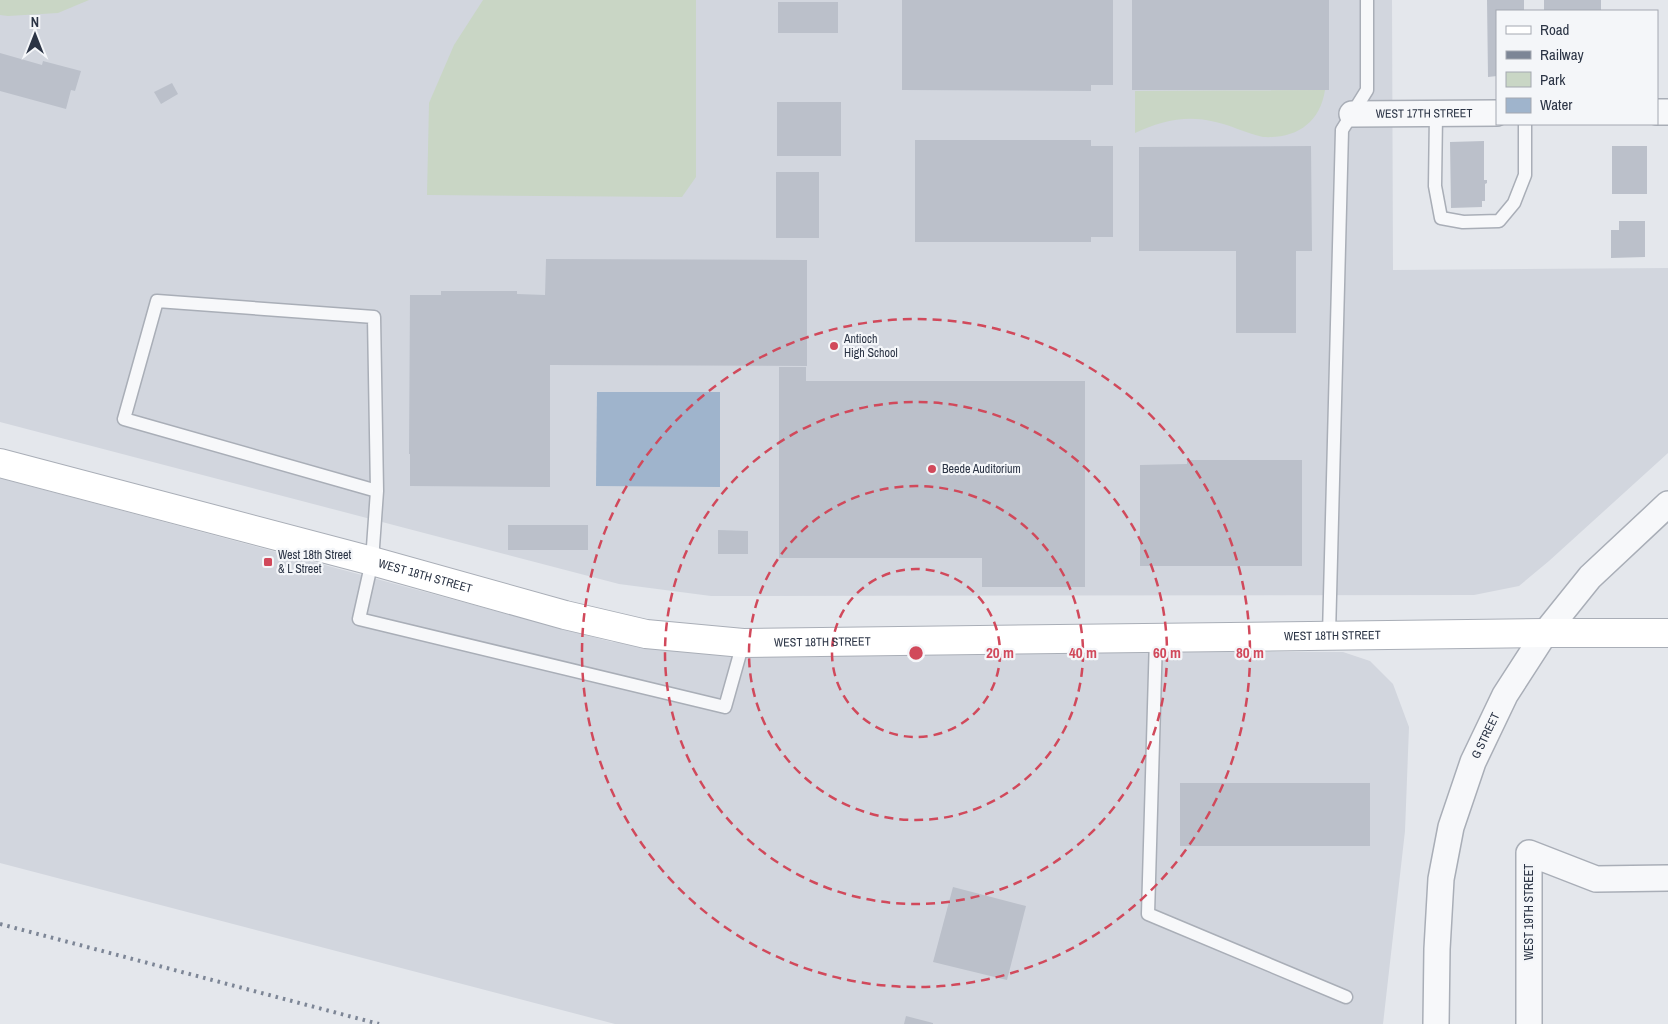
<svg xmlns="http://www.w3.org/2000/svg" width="1668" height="1024" font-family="'Archivo Narrow',sans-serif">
<rect width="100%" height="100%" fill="#e4e7ec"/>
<!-- built -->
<g fill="#d2d6de">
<path d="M0,0H1392L1393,270L1668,268V453L1549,561L1519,586L1474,595L711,596L619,584L0,422Z"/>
<path d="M0,478L612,642L709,649L1343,652L1370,661L1393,684L1409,727L1405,831L1383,1024H615L0,863Z"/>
</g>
<!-- green -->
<g fill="#c9d6c5">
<path d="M0,0H89L58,13L8,16L0,15Z"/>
<path d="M483,0H696V177L682,197L427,195L429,103L454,45Z"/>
<path d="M1325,90C1320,123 1296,139 1263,137C1245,133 1229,124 1211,121C1184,115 1159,122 1135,133V91Z"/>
</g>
<!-- water -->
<path fill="#9fb4cc" d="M597,392H720V487L596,486Z"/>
<!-- building -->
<g fill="#bbc0ca">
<path d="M902,0H1113V85H1091V91L902,90Z"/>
<rect x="1132" y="0" width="197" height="90"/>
<path d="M1487,0H1524V11H1497V76L1488,77Z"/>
<rect x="1544" y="0" width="57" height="11"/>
<rect x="778" y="2" width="60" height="31"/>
<path d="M0,53L42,65L43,61L81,71L75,91L71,90L66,109L0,91Z"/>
<path d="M172,83L178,94L161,104L154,92Z"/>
<rect x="777" y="102" width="64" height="54"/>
<path d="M915,140H1091V146H1113V237H1091V242H915Z"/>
<path d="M1484,141V180H1487V183L1485,184V201H1482V207L1451,208L1450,142Z"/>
<path d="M1311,146L1312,251H1296V333H1236V251H1139V147Z"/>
<rect x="1612" y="146" width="35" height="48"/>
<rect x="776" y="172" width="43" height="66"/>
<path d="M1619,221H1645V257L1611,258V230H1619Z"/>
<path d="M546,259L807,260V366L550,365V487L410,486V454H409L410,295H441V291H517V294L545,295Z"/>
<path d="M779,367H806V381H1085V587H982V558H779Z"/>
<path d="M1187,460H1302V566H1140V465L1187,464Z"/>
<rect x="508" y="525" width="80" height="25"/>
<path d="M718,530L748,531V554H718Z"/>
<rect x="1180" y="783" width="190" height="63"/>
<path d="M953,887L1026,906L1007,980L933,962Z"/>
<path d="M906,1016L933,1023V1024H904Z"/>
</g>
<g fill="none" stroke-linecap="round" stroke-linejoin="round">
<!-- lane casing -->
<g stroke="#a9aeb7" stroke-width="15">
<g id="lane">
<path d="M1436,114L1435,186L1441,218L1463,222L1499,221L1514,203L1525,175V124"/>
<path d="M377,491L124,419L157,301L374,317L377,491L372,561L359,619L725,707L743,643"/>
<path d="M1329,635L1342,130L1367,90V0"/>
<path d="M1156,638L1148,914L1346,997"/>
</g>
</g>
<!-- street casing -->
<g stroke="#a9aeb7" stroke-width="28">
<g id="street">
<path d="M1657,112H1668"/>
<path id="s1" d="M1352,114L1497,113"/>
<path id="s2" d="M1436,1024L1437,949L1441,879L1451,827L1473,762L1505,695L1545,633L1590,577L1668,504"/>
<path d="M1529,1024V853L1596,879L1668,878"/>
</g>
</g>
<!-- secondary casing -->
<g stroke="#a9aeb7" stroke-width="30">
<g id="secondary">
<path id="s3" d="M0,463L372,561L565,615L646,634L743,643L1545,633H1668"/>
</g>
</g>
<!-- lane -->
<use href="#lane" stroke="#f7f8fa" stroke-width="12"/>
<!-- street -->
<use href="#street" stroke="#f7f8fa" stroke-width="25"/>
<!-- secondary -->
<use href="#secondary" stroke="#fff" stroke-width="28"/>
<!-- rail -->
<path stroke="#7d8696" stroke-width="4" stroke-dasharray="2.5 5" stroke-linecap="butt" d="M0,924L379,1024"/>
</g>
<!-- distance rings -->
<g fill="none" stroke="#d1495b" stroke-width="2.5" stroke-dasharray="9 6">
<circle cx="916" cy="653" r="84"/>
<circle cx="916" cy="653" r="167"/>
<circle cx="916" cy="653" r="251"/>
<circle cx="916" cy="653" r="334"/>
</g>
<!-- markers -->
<g fill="#d1495b" stroke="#f4f6f9" stroke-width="2">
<circle cx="834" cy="346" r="5"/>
<circle cx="932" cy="469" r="5"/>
<rect x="263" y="557" width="10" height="10" rx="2.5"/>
</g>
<g text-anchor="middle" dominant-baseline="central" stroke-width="4.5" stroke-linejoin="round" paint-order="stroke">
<!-- street labels -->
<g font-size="12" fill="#2b3445" stroke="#f4f6f9">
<text stroke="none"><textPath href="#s1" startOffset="72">WEST 17TH STREET</textPath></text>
<text stroke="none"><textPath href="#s3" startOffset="440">WEST 18TH STREET</textPath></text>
<text stroke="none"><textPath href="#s3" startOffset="1355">WEST 18TH STREET</textPath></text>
<text stroke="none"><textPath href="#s3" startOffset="845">WEST 18TH STREET</textPath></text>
<text stroke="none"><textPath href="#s2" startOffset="296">G STREET</textPath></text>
<text transform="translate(1529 912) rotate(-90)">WEST 19TH STREET</text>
</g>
<!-- poi labels -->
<g font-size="12" fill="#2b3445" stroke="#f4f6f9" text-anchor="start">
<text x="844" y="339">Antioch<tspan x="844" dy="14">High School</tspan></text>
<text x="942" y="469">Beede Auditorium</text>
<text x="278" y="555">West 18th Street<tspan x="278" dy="14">&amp; L Street</tspan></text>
</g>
</g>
<circle cx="916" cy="653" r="8" fill="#d1495b" stroke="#f4f6f9" stroke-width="2.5"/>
<g font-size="15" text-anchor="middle" font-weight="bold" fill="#d1495b" stroke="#f4f6f9" stroke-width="4.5" stroke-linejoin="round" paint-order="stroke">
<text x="1000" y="658">20 m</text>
<text x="1083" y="658">40 m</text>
<text x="1167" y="658">60 m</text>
<text x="1250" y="658">80 m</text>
</g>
<!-- legend -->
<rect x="1496" y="10" width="162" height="115" fill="#f4f6f9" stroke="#a4a8b1"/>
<rect x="1506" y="26" width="25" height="8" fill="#ffffff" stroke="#a4a8b1"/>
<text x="1540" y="35" font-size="15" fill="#2b3445">Road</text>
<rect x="1506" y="51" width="25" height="8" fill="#7d8696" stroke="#a4a8b1"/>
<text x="1540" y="60" font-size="15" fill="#2b3445">Railway</text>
<rect x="1506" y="72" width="25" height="15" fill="#c9d6c5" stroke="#a4a8b1"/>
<text x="1540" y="85" font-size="15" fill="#2b3445">Park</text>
<rect x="1506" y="98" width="25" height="15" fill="#9fb4cc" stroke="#a4a8b1"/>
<text x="1540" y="110" font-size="15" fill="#2b3445">Water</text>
<!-- north arrow -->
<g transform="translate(35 35)" stroke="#f4f6f9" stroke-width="4" paint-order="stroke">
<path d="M0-4L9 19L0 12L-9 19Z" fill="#2b3445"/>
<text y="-8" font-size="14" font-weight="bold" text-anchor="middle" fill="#2b3445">N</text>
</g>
</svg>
